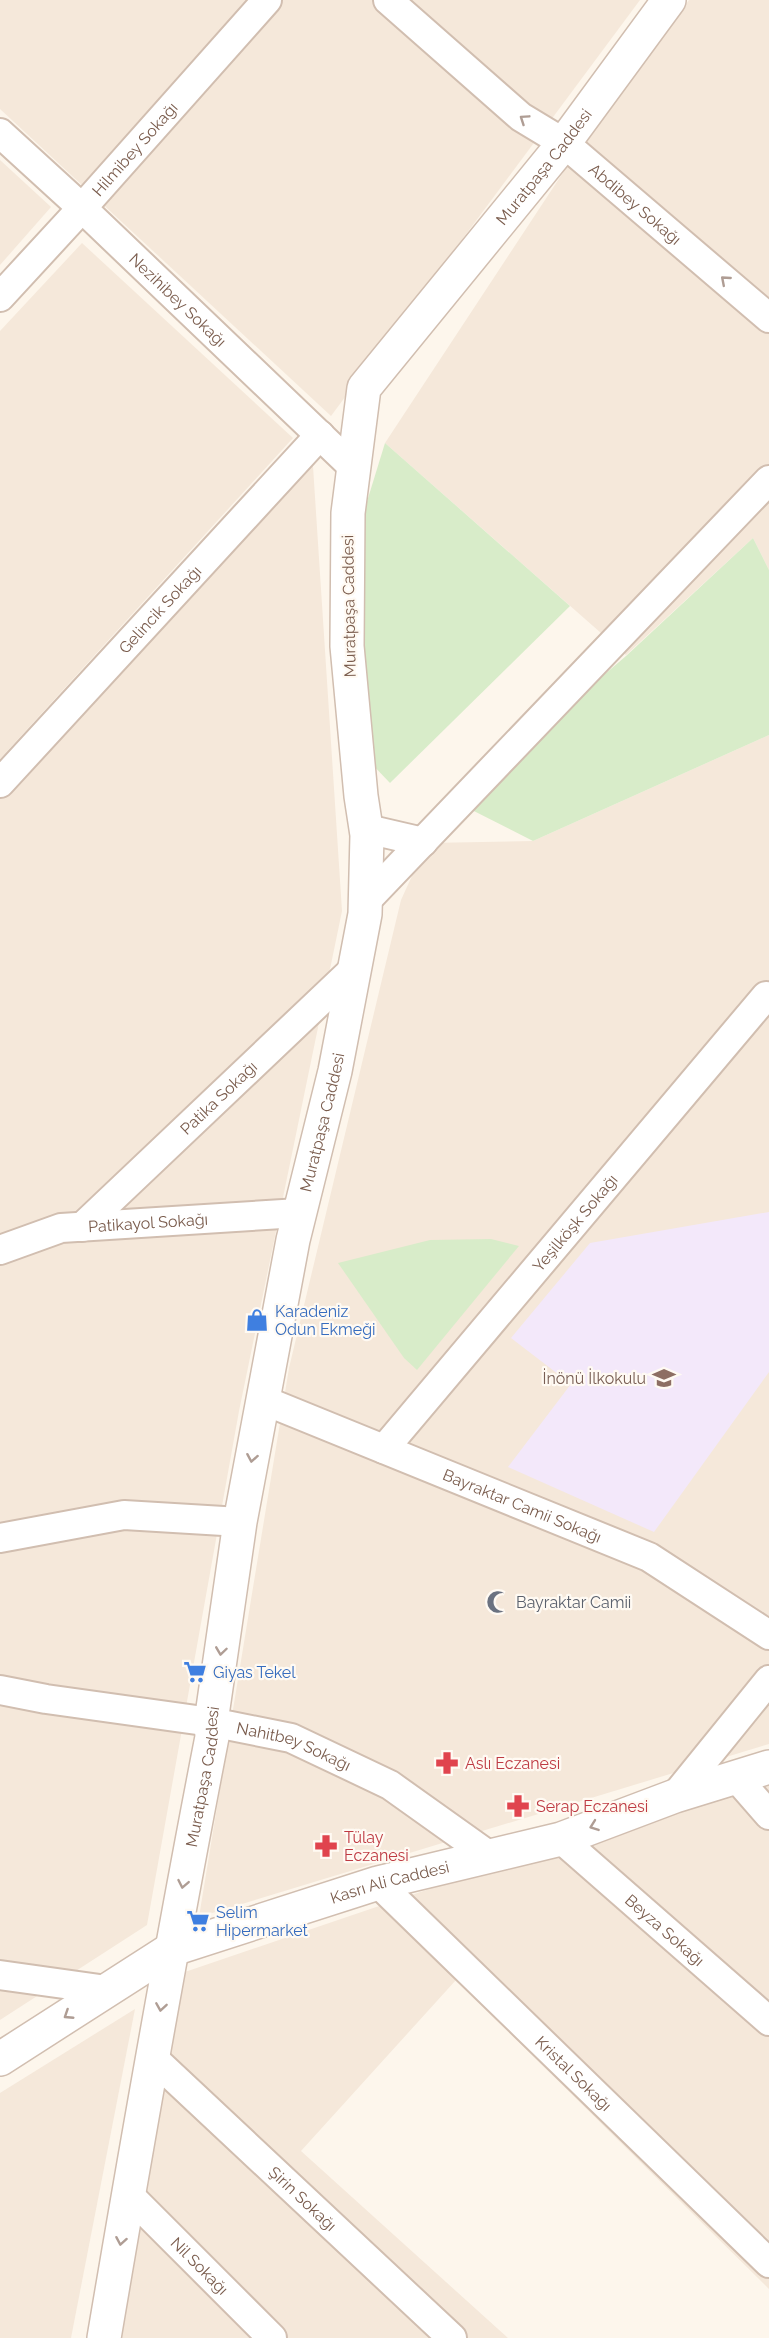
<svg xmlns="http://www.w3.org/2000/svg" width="769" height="2338" font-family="Raleway,sans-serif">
<rect width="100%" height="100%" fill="#fdf6ec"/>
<!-- residential -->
<g fill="#f5e8da">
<path d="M0,0H640L331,416L0,109Z"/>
<path d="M689,0H769V570L753,538L626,655L385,443L570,162Z"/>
<path d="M0,160L51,207L0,265Z"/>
<path d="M82,243L293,438L0,759V331Z"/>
<path d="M312,451L342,911L239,1411L147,1925L0,2020V794Z"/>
<path d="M769,735V1744L199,1917L289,1368L401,900L427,843L533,841Z"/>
<path d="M769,1784V2289L456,1980L301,2151L508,2338H115L179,1974L447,1883Z"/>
<path d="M135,2009L71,2338H0V2093Z"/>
</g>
<!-- education -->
<path fill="#f3e8fa" d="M769,1212V1372L654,1532L508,1467L571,1384L511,1338L590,1243Z"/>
<!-- green -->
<g fill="#d8ecc9">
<path d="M385,443L570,606L390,783L369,761L357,534Z"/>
<path d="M753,538L769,570V735L533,841L456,802L626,656Z"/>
<path d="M491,1239L519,1246L417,1370L404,1358L338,1263L430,1240Z"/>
</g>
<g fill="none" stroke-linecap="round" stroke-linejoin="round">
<!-- minor casing -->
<g stroke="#d1beb0" stroke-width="32">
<g id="minor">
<path id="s1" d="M388,0L521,117L564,143L769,318"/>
<path id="s2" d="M0,133L82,208L354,468"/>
<path id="s3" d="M0,297L82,208L267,0"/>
<path id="s4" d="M0,783L320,435"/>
<path d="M367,829L423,842"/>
<path d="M365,902L769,480"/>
<path id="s5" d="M82,1227L354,969"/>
<path id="s6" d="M0,1250L61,1228L299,1213"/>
<path id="s7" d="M263,1400L649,1557L769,1635"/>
<path id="s8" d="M384,1449L766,996L769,998"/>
<path d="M0,1538L124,1515L240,1522"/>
<path id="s9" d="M0,1690L46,1699L211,1722L291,1738L390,1785L491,1857"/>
<path d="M735,1776L769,1815"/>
<path d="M675,1796L769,1680"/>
<path id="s10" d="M561,1839L769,2021"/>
<path id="s11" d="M378,1883L769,2263"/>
<path d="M0,1975L107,1990"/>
<path id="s12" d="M154,2059L452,2338"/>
<path id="s13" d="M129,2195L272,2338"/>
</g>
</g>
<!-- tertiary casing -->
<g stroke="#d1beb0" stroke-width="36">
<g id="tertiary">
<path id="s14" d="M0,2059L170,1950L378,1883L561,1839L675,1796L769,1767"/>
<path id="s15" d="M104,2338C138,2137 173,1937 212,1737L211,1722L240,1522L293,1240L335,1071L365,914L367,835L361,796L347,646L348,513L364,388L564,143L669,0"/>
</g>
</g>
<!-- minor -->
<use href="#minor" stroke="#fff" stroke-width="28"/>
<!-- tertiary -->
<use href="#tertiary" stroke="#fff" stroke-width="33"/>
</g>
<!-- one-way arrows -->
<defs><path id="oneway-chevron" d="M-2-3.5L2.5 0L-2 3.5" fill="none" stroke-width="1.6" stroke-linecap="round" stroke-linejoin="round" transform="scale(1.5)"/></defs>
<g stroke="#af9d94">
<use href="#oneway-chevron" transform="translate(524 119) rotate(-146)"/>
<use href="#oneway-chevron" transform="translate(725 280) rotate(-139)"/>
<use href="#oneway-chevron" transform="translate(252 1458) rotate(100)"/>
<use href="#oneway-chevron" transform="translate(221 1651) rotate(98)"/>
<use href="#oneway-chevron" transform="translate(594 1826) rotate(160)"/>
<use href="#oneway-chevron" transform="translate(183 1884) rotate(101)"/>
<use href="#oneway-chevron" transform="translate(161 2007) rotate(99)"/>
<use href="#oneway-chevron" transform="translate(68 2015) rotate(147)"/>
<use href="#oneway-chevron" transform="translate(121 2241) rotate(100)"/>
</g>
<!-- icons -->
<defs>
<g id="shop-bare" transform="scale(1.8)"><path d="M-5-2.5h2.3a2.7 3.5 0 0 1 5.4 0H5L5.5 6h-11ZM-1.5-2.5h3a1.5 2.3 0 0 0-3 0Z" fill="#3f7fe0" stroke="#fffaf3" stroke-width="2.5" paint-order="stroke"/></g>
<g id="school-bare" transform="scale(1.8)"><path d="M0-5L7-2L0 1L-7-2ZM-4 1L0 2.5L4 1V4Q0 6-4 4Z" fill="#8d6e63" stroke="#fffaf3" stroke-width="2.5" paint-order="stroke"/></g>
<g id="mosque-bare" transform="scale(1.8)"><path d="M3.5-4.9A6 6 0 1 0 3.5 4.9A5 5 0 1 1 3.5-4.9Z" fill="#6b7280" stroke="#fffaf3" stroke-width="2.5" paint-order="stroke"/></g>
<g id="supermarket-bare" transform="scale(1.8)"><path d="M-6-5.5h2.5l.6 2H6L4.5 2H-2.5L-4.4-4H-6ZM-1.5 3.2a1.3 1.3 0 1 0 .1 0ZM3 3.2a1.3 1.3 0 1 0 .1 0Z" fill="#3f7fe0" stroke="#fffaf3" stroke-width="2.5" paint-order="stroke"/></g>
<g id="pharmacy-bare" transform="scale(1.8)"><path d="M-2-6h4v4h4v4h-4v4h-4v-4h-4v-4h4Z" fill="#e0444e" stroke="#fffaf3" stroke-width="2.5" paint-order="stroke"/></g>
</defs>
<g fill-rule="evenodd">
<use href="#shop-bare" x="257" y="1320"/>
<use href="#school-bare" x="664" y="1378"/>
<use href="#mosque-bare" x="498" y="1602"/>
<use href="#supermarket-bare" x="195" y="1672"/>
<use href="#pharmacy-bare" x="447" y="1763"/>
<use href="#pharmacy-bare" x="518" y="1806"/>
<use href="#pharmacy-bare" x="326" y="1846"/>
<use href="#supermarket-bare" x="198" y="1921"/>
</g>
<g text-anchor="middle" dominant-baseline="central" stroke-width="4.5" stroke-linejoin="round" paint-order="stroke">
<!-- street labels -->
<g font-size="16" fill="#7a5c4d" stroke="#fffaf3">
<text stroke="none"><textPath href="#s3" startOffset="200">Hilmibey Sokağı</textPath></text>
<text stroke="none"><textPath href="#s15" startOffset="2262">Muratpaşa Caddesi</textPath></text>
<text stroke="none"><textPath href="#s1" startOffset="321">Abdibey Sokağı</textPath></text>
<text stroke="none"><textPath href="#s2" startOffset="244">Nezihibey Sokağı</textPath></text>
<text transform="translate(349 606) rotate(-91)">Muratpaşa Caddesi</text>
<text stroke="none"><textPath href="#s4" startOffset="236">Gelincik Sokağı</textPath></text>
<text stroke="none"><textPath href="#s5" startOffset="188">Patika Sokağı</textPath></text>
<text stroke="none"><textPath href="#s15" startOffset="1236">Muratpaşa Caddesi</textPath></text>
<text stroke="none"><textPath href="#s6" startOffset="152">Patikayol Sokağı</textPath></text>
<text stroke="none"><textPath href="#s8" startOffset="296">Yeşilköşk Sokağı</textPath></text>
<text stroke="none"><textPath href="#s7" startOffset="280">Bayraktar Camii Sokağı</textPath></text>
<text stroke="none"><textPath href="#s9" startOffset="300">Nahitbey Sokağı</textPath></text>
<text stroke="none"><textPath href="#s15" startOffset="570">Muratpaşa Caddesi</textPath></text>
<text stroke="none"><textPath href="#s14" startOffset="432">Kasrı Ali Caddesi</textPath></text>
<text stroke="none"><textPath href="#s10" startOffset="138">Beyza Sokağı</textPath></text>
<text stroke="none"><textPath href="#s11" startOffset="273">Kristal Sokağı</textPath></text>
<text stroke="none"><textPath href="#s12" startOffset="204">Şirin Sokağı</textPath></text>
<text stroke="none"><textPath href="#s13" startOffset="100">Nil Sokağı</textPath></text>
</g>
<!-- shop labels -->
<g font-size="16" fill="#366cbe" stroke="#fffaf3" text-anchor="start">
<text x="275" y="1311">Karadeniz<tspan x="275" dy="18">Odun Ekmeği</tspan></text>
<text x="213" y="1672">Giyas Tekel</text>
<text x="216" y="1912">Selim<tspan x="216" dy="18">Hipermarket</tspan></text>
</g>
<!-- education labels -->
<g font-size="16" fill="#785e54" stroke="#fffaf3" text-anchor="end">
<text x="646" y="1378">İnönü İlkokulu</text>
</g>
<!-- worship labels -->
<g font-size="16" fill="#5b616d" stroke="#fffaf3" text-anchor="start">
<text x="516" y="1602">Bayraktar Camii</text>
</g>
<!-- health labels -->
<g font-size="16" fill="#be3a42" stroke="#fffaf3" text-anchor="start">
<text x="465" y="1763">Aslı Eczanesi</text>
<text x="536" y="1806">Serap Eczanesi</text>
<text x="344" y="1837">Tülay<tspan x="344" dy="18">Eczanesi</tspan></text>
</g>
</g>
</svg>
